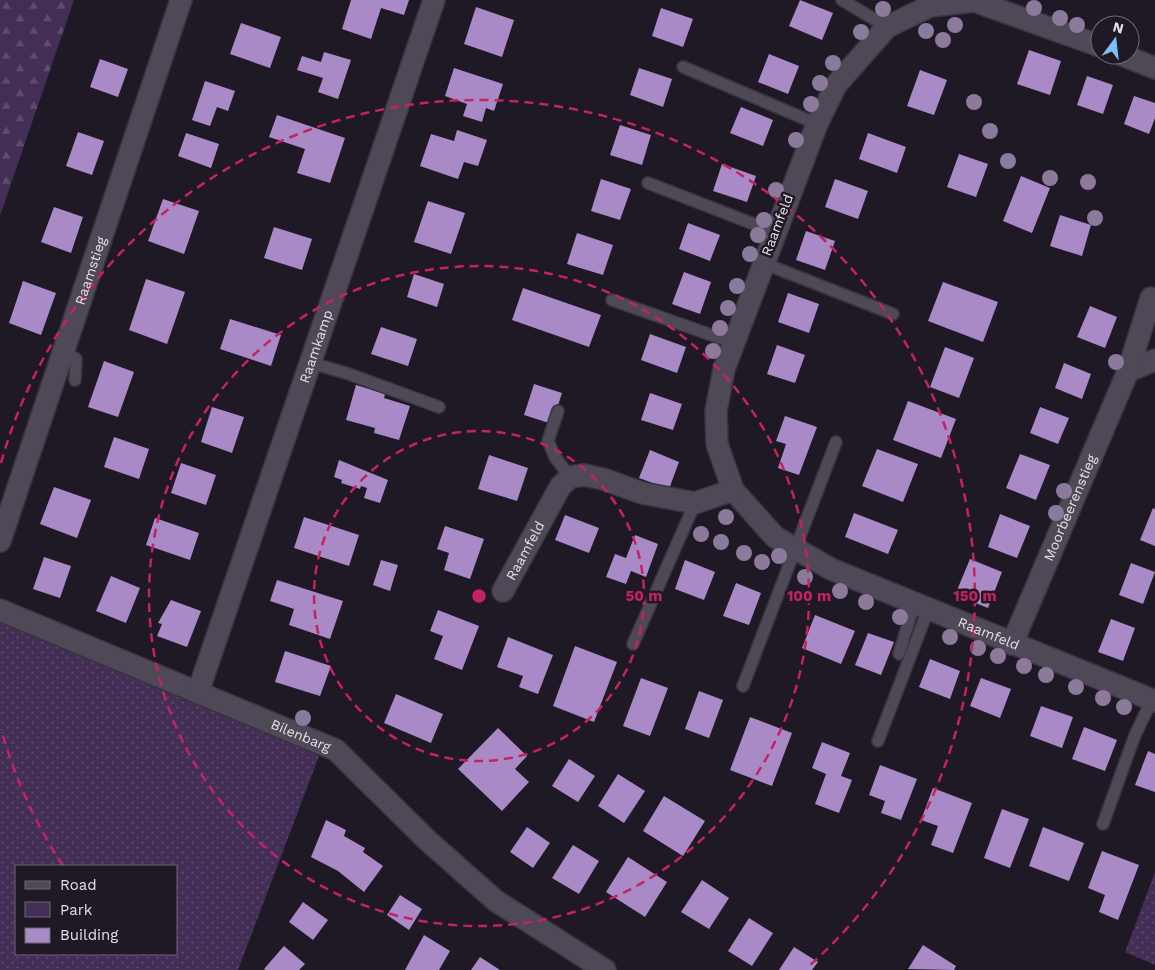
<svg xmlns="http://www.w3.org/2000/svg" width="1155" height="970" font-family="'Work Sans',sans-serif">
<defs>
<pattern id="green-dots" width="8" height="8" patternUnits="userSpaceOnUse" patternTransform="scale(1.25)"><rect width="8" height="8" fill="#432e55"/><path d="M2 2h.1M6 6h.1" fill="none" stroke="#5e4c6d" stroke-width="1.8" stroke-linecap="round"/></pattern>
<pattern id="forest-firs" width="22" height="20" patternUnits="userSpaceOnUse" patternTransform="scale(1.25)"><rect width="22" height="20" fill="#432e55"/><path d="M5 1l3.5 6h-7zM16 11l3.5 6h-7z" fill="#5e4c6d"/></pattern>
</defs>
<rect width="100%" height="100%" fill="#1f1925"/>
<!-- green -->
<g fill="url(#green-dots)" fill-rule="evenodd">
<path d="M0,620L163,685L319,756L238,970H0ZM16,866H176V954H16Z"/>
<path d="M1155,872V965L1125,952Z"/>
</g>
<!-- forest -->
<path fill="url(#forest-firs)" d="M0,0H74L0,216Z"/>
<!-- building -->
<g fill="#aa89c7">
<path d="M351,0H409L404,15L381,8L371,39L342,29Z"/>
<path d="M800,0L833,13L822,40L789,26Z"/>
<path d="M476,7L514,20L502,57L464,44Z"/>
<path d="M661,8L693,19L683,47L652,36Z"/>
<path d="M241,23L281,37L270,68L230,54Z"/>
<path d="M1029,50L1061,61L1050,95L1017,84Z"/>
<path d="M324,52L351,60L338,99L318,92L323,78L297,70L302,56L321,62Z"/>
<path d="M769,54L799,66L788,94L758,82Z"/>
<path d="M100,59L128,69L118,97L90,87Z"/>
<path d="M454,68L503,84L494,111L486,108L482,122L463,116L467,104L445,96Z"/>
<path d="M639,68L672,79L663,107L630,95Z"/>
<path d="M920,70L947,80L934,115L907,106Z"/>
<path d="M1087,76L1113,85L1103,114L1077,105Z"/>
<path d="M205,81L235,91L228,111L217,107L210,126L192,120Z"/>
<path d="M1134,96L1155,103V118L1149,134L1124,124Z"/>
<path d="M741,107L773,120L763,146L730,133Z"/>
<path d="M277,115L345,138L330,183L297,173L305,149L269,137Z"/>
<path d="M620,125L651,135L642,165L610,155Z"/>
<path d="M457,130L487,140L478,166L464,162L458,179L420,166L431,134L454,141Z"/>
<path d="M78,132L104,141L92,175L66,166Z"/>
<path d="M186,133L219,144L211,168L178,156Z"/>
<path d="M868,133L906,147L897,173L859,159Z"/>
<path d="M959,154L988,164L976,197L947,187Z"/>
<path d="M722,164L756,176L747,202L713,191Z"/>
<path d="M1021,176L1050,188L1032,233L1003,221Z"/>
<path d="M601,179L631,189L620,220L591,211Z"/>
<path d="M835,179L868,191L858,219L825,207Z"/>
<path d="M163,199L199,211L184,254L148,241Z"/>
<path d="M428,201L465,213L451,254L414,242Z"/>
<path d="M54,207L83,217L71,253L41,242Z"/>
<path d="M1060,215L1091,225L1082,256L1050,246Z"/>
<path d="M688,223L720,235L710,261L679,249Z"/>
<path d="M274,227L312,239L302,270L264,258Z"/>
<path d="M806,231L835,241L825,270L796,260Z"/>
<path d="M577,233L613,245L603,275L567,264Z"/>
<path d="M684,272L711,282L700,314L672,304Z"/>
<path d="M414,274L444,284L437,307L407,297Z"/>
<path d="M146,279L185,292L167,344L129,330Z"/>
<path d="M23,281L56,293L41,335L9,323Z"/>
<path d="M943,282L998,302L983,342L928,321Z"/>
<path d="M523,288L601,315L589,347L512,320Z"/>
<path d="M788,293L819,304L809,333L778,322Z"/>
<path d="M1090,306L1117,317L1105,348L1077,337Z"/>
<path d="M230,319L281,335L271,366L220,349Z"/>
<path d="M381,327L417,339L408,366L371,354Z"/>
<path d="M650,334L686,347L677,373L641,360Z"/>
<path d="M777,345L805,355L795,383L767,374Z"/>
<path d="M945,347L974,358L959,398L930,387Z"/>
<path d="M104,361L134,372L118,417L88,407Z"/>
<path d="M1064,363L1091,374L1082,399L1055,388Z"/>
<path d="M534,384L562,393L552,424L524,415Z"/>
<path d="M356,385L385,394L384,398L410,406L399,440L374,433L375,428L346,420Z"/>
<path d="M650,393L682,404L673,430L641,420Z"/>
<path d="M908,401L956,419L941,458L893,440Z"/>
<path d="M212,407L244,417L232,453L201,442Z"/>
<path d="M1040,407L1069,418L1058,444L1030,433Z"/>
<path d="M785,416L817,427L799,475L778,468L786,444L776,441Z"/>
<path d="M114,437L149,449L139,479L104,467Z"/>
<path d="M877,449L918,464L903,502L862,486Z"/>
<path d="M650,450L679,462L669,489L639,478Z"/>
<path d="M1020,454L1050,465L1036,500L1006,488Z"/>
<path d="M489,455L528,468L517,501L478,489Z"/>
<path d="M339,460L388,480L380,503L364,498L367,488L361,486L360,489L341,483L342,480L334,477Z"/>
<path d="M181,463L216,475L206,505L171,493Z"/>
<path d="M54,487L91,500L77,538L40,524Z"/>
<path d="M1153,508L1155,509V546L1140,540Z"/>
<path d="M854,513L898,530L888,554L845,537Z"/>
<path d="M1000,514L1030,526L1017,558L988,547Z"/>
<path d="M565,515L599,528L589,553L555,540Z"/>
<path d="M304,517L359,535L349,566L294,548Z"/>
<path d="M155,518L199,533L190,560L146,545Z"/>
<path d="M445,526L484,539L470,579L444,570L449,553L437,549Z"/>
<path d="M635,535L658,544L646,577L631,571L626,584L606,577L615,554L626,558Z"/>
<path d="M44,557L71,566L60,598L33,589Z"/>
<path d="M970,559L1002,572L988,608L955,595Z"/>
<path d="M381,560L398,565L390,591L373,585Z"/>
<path d="M685,560L715,572L704,600L675,589Z"/>
<path d="M1131,563L1155,572L1143,604L1119,595Z"/>
<path d="M111,576L140,588L126,623L96,611Z"/>
<path d="M277,580L343,601L330,639L289,625L294,609L270,601Z"/>
<path d="M736,583L761,593L749,625L723,616Z"/>
<path d="M171,600L201,611L187,647L157,636L162,624L158,623Z"/>
<path d="M438,610L479,626L462,670L434,659L443,636L430,631Z"/>
<path d="M815,615L855,631L841,664L802,648Z"/>
<path d="M1111,619L1135,628L1123,661L1098,652Z"/>
<path d="M868,633L894,642L881,675L855,665Z"/>
<path d="M508,637L553,655L538,694L519,687L523,676L497,667Z"/>
<path d="M575,646L617,662L594,722L553,706Z"/>
<path d="M285,651L331,666L320,696L275,682Z"/>
<path d="M930,659L960,671L950,699L919,687Z"/>
<path d="M641,678L668,688L650,736L623,726Z"/>
<path d="M981,678L1011,689L1000,718L970,706Z"/>
<path d="M699,691L723,700L709,738L685,729Z"/>
<path d="M396,694L443,714L431,743L384,723Z"/>
<path d="M1041,706L1073,717L1062,748L1030,736Z"/>
<path d="M750,717L792,733L772,786L730,770Z"/>
<path d="M1084,727L1117,740L1105,771L1072,759Z"/>
<path d="M498,728L527,756L515,769L529,782L502,811L458,769Z"/>
<path d="M822,742L850,753L841,776L852,780L839,813L815,804L826,774L812,768Z"/>
<path d="M1148,751L1155,754V792L1135,785Z"/>
<path d="M569,759L595,776L578,802L552,786Z"/>
<path d="M880,765L917,779L901,820L881,813L885,801L869,795Z"/>
<path d="M618,774L645,791L624,823L598,806Z"/>
<path d="M933,788L972,803L953,853L931,845L938,826L921,820Z"/>
<path d="M664,796L705,821L683,856L643,831Z"/>
<path d="M1002,809L1029,819L1010,868L984,858Z"/>
<path d="M326,820L346,830L344,836L365,848L363,852L383,866L364,892L338,871L311,857Z"/>
<path d="M527,827L550,843L533,868L510,852Z"/>
<path d="M1043,827L1084,843L1069,881L1029,866Z"/>
<path d="M573,845L599,861L579,894L552,878Z"/>
<path d="M1102,851L1139,865L1118,920L1099,912L1105,895L1088,888Z"/>
<path d="M628,857L667,882L645,917L606,892Z"/>
<path d="M702,880L729,898L709,929L681,912Z"/>
<path d="M400,895L422,909L409,930L387,915Z"/>
<path d="M303,902L328,920L313,940L289,922Z"/>
<path d="M749,918L773,933L752,966L728,951Z"/>
<path d="M424,935L450,951L439,970H405Z"/>
<path d="M923,945L956,966L954,970L908,969Z"/>
<path d="M284,946L305,964L299,970H266L264,969Z"/>
<path d="M794,947L818,962L812,970H779Z"/>
<path d="M480,957L500,970H471Z"/>
</g>
<g fill="none" stroke-linecap="round" stroke-linejoin="round">
<!-- lane casing -->
<g stroke="#39343e" stroke-width="14">
<g id="lane">
<path d="M842,0L887,27"/>
<path d="M683,67L817,124"/>
<path d="M648,183L774,232"/>
<path d="M763,263L893,314"/>
<path d="M612,300L734,343"/>
<path d="M65,352L76,359L75,380"/>
<path d="M311,363L346,373L439,407"/>
<path d="M558,411L548,441L555,457L570,477"/>
<path d="M633,644L695,503"/>
<path d="M899,654L914,604"/>
<path d="M743,686L836,442"/>
<path d="M878,741L928,610"/>
<path d="M1103,824L1135,735L1152,700"/>
</g>
</g>
<!-- street casing -->
<g stroke="#39343e" stroke-width="24">
<g id="street">
<path id="s1" d="M1100,46L974,1L930,6L887,27L836,85L817,124L724,369L716,411L717,444L733,490L775,537L831,569L1155,701"/>
<path d="M1122,55L1155,68"/>
<path d="M1128,371L1155,360"/>
<path id="s2" d="M0,541L181,0"/>
<path id="s3" d="M503,591L560,487L570,477L584,475L603,479L642,493L695,503L733,490"/>
<path id="s4" d="M0,610L336,750L427,840L496,901L605,970"/>
<path id="s5" d="M1012,644L1128,371L1151,298L1155,300"/>
<path id="s6" d="M198,692L434,0"/>
</g>
</g>
<!-- lane -->
<use href="#lane" stroke="#4f4856" stroke-width="11"/>
<!-- street -->
<use href="#street" stroke="#4f4856" stroke-width="21"/>
</g>
<!-- trees -->
<g fill="#8c7a9c">
<circle cx="1034" cy="8" r="8"/>
<circle cx="883" cy="9" r="8"/>
<circle cx="1060" cy="18" r="8"/>
<circle cx="955" cy="25" r="8"/>
<circle cx="1077" cy="25" r="8"/>
<circle cx="926" cy="31" r="8"/>
<circle cx="861" cy="32" r="8"/>
<circle cx="943" cy="40" r="8"/>
<circle cx="833" cy="63" r="8"/>
<circle cx="820" cy="83" r="8"/>
<circle cx="974" cy="102" r="8"/>
<circle cx="811" cy="104" r="8"/>
<circle cx="990" cy="131" r="8"/>
<circle cx="796" cy="140" r="8"/>
<circle cx="1008" cy="161" r="8"/>
<circle cx="1050" cy="178" r="8"/>
<circle cx="1088" cy="182" r="8"/>
<circle cx="776" cy="190" r="8"/>
<circle cx="1095" cy="218" r="8"/>
<circle cx="764" cy="220" r="8"/>
<circle cx="758" cy="235" r="8"/>
<circle cx="750" cy="254" r="8"/>
<circle cx="737" cy="286" r="8"/>
<circle cx="728" cy="308" r="8"/>
<circle cx="720" cy="328" r="8"/>
<circle cx="713" cy="351" r="8"/>
<circle cx="1116" cy="362" r="8"/>
<circle cx="1064" cy="491" r="8"/>
<circle cx="1056" cy="513" r="8"/>
<circle cx="726" cy="517" r="8"/>
<circle cx="701" cy="534" r="8"/>
<circle cx="721" cy="542" r="8"/>
<circle cx="744" cy="553" r="8"/>
<circle cx="779" cy="556" r="8"/>
<circle cx="762" cy="562" r="8"/>
<circle cx="805" cy="577" r="8"/>
<circle cx="840" cy="591" r="8"/>
<circle cx="866" cy="602" r="8"/>
<circle cx="900" cy="617" r="8"/>
<circle cx="950" cy="637" r="8"/>
<circle cx="978" cy="648" r="8"/>
<circle cx="998" cy="656" r="8"/>
<circle cx="1024" cy="666" r="8"/>
<circle cx="1046" cy="675" r="8"/>
<circle cx="1076" cy="687" r="8"/>
<circle cx="1103" cy="698" r="8"/>
<circle cx="1124" cy="707" r="8"/>
<circle cx="303" cy="718" r="8"/>
</g>
<!-- distance rings -->
<g fill="none" stroke="#c42262" stroke-width="2.5" stroke-dasharray="9 6">
<circle cx="479" cy="596" r="165"/>
<circle cx="479" cy="596" r="330"/>
<path d="M63 866A496 496 0 0 1 1 729M1 463A496 496 0 1 1 808 967"/>
</g>
<g text-anchor="middle" dominant-baseline="central" stroke-width="5" stroke-linejoin="round" paint-order="stroke">
<!-- street labels -->
<g font-size="14" fill="#e3dee7" stroke="#1f1925">
<text transform="translate(777 225) rotate(-69)">Raamfeld</text>
<text stroke="none"><textPath href="#s2" startOffset="285">Raamstieg</textPath></text>
<text stroke="none"><textPath href="#s6" startOffset="365">Raamkamp</textPath></text>
<text stroke="none"><textPath href="#s5" startOffset="148">Moorbeerenstieg</textPath></text>
<text stroke="none"><textPath href="#s3" startOffset="46">Raamfeld</textPath></text>
<text stroke="none"><textPath href="#s1" startOffset="1031">Raamfeld</textPath></text>
<text stroke="none"><textPath href="#s4" startOffset="326">Bilenbarg</textPath></text>
</g>
</g>
<circle cx="479" cy="596" r="8" fill="#c42262" stroke="#1f1925" stroke-width="2.5"/>
<g font-size="15" text-anchor="middle" font-weight="bold" fill="#c42262" stroke="#1f1925" stroke-width="5" stroke-linejoin="round" paint-order="stroke">
<text x="644" y="601">50 m</text>
<text x="809" y="601">100 m</text>
<text x="975" y="601">150 m</text>
</g>
<!-- legend -->
<rect x="15" y="865" width="162" height="90" fill="#1f1925" stroke="#6d6873"/>
<rect x="25" y="881" width="25" height="8" fill="#4f4856" stroke="#6d6873"/>
<text x="60" y="890" font-size="15" fill="#e3dee7">Road</text>
<rect x="25" y="902" width="25" height="15" fill="#432e55" stroke="#6d6873"/>
<text x="60" y="915" font-size="15" fill="#e3dee7">Park</text>
<rect x="25" y="928" width="25" height="15" fill="#aa89c7" stroke="#6d6873"/>
<text x="60" y="940" font-size="15" fill="#e3dee7">Building</text>
<!-- north arrow -->
<g transform="translate(1115 40) rotate(15)"><circle r="24" fill="#1f1925" stroke="#6d6873"/>
<path d="M0-4L9 19L0 12L-9 19Z" fill="#7cbef9"/>
<text y="-8" font-size="14" font-weight="bold" text-anchor="middle" fill="#e3dee7">N</text>
</g>
</svg>
